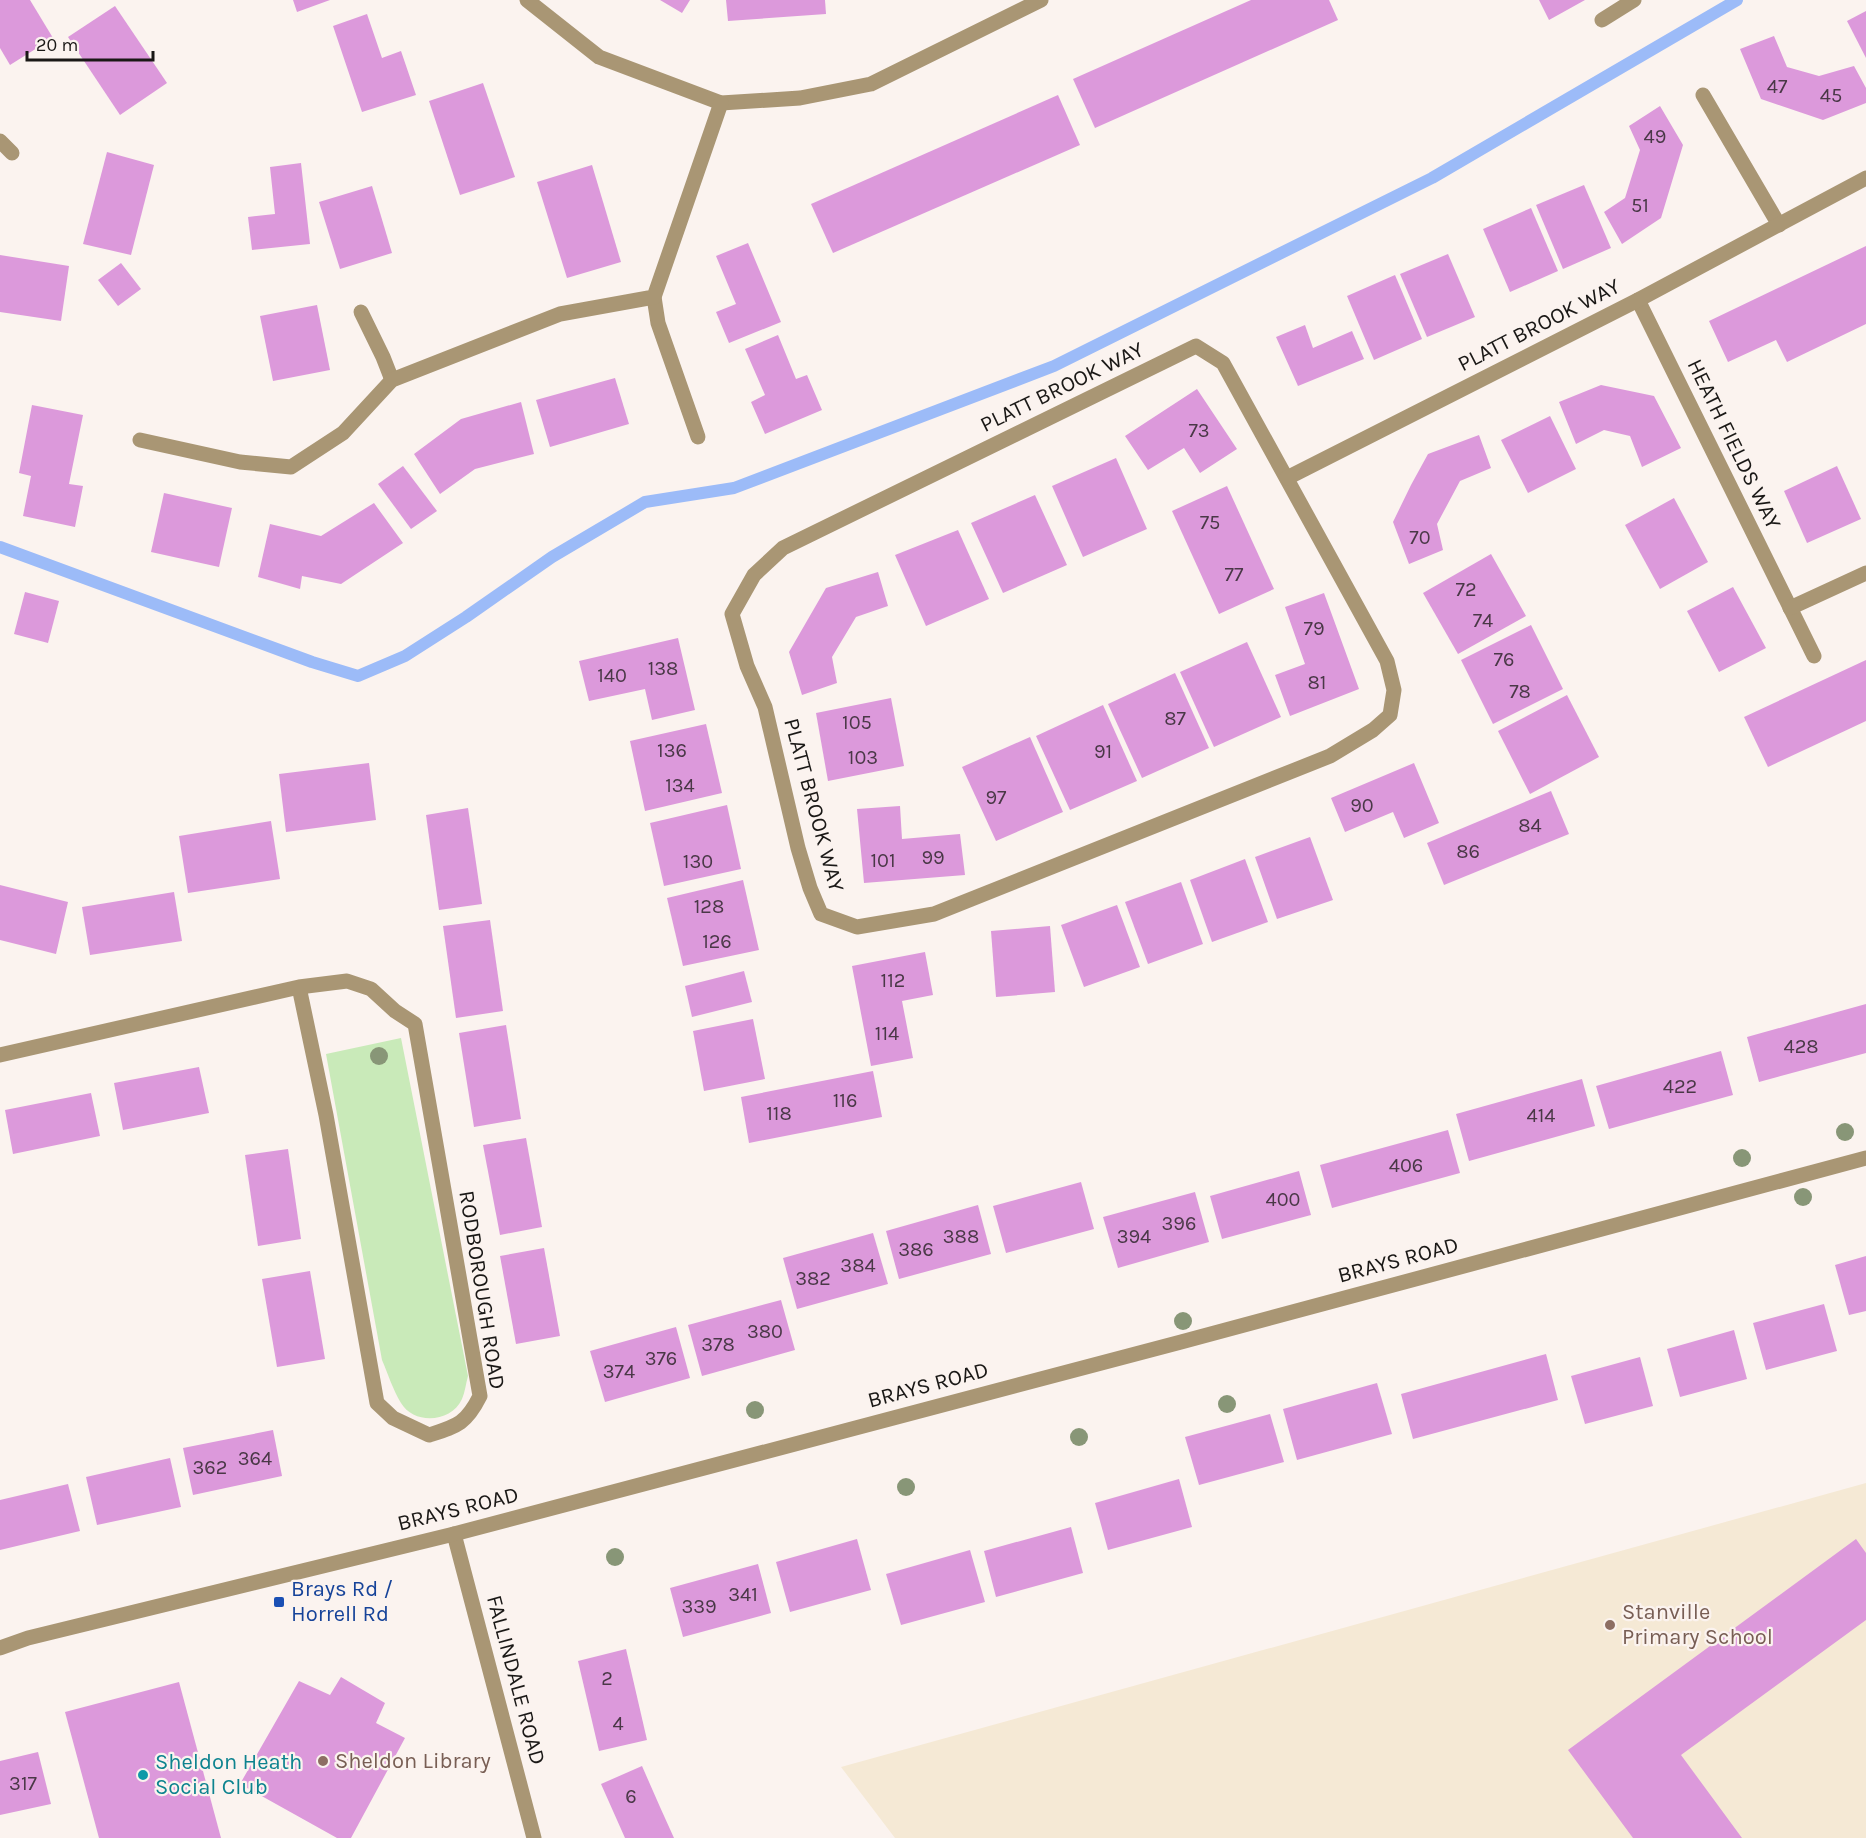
<svg xmlns="http://www.w3.org/2000/svg" width="1866" height="1838" font-family="Karla,sans-serif">
<rect width="100%" height="100%" fill="#fbf3ef"/>
<!-- education -->
<path fill="#f5e9d5" d="M1866,1483V1838H895L841,1767Z"/>
<!-- green -->
<path fill="#c9eab9" d="M401,1038L468,1376C466,1383 465,1392 462,1399C451,1423 414,1425 401,1403C393,1390 388,1374 382,1360L326,1054Z"/>
<g fill="none" stroke-linecap="round" stroke-linejoin="round">
<!-- stream -->
<path stroke="#9cbbf8" stroke-width="12" d="M0,547L312,662L358,676L405,656L466,617L552,557L645,502L734,488L1054,366L1432,178L1737,0"/>
</g>
<!-- building -->
<g fill="#dc99db">
<path d="M0,0H30L53,38L10,65L0,48Z"/>
<path d="M293,0H330L297,12Z"/>
<path d="M660,0H690L682,13Z"/>
<path d="M726,0H825L826,14L728,21Z"/>
<path d="M1251,0H1329L1338,20L1095,128L1073,79Z"/>
<path d="M1539,0H1585L1549,20Z"/>
<path d="M115,6L167,83L120,115L68,37Z"/>
<path d="M1866,11V58L1847,21Z"/>
<path d="M367,14L382,58L401,51L416,95L362,112L333,26Z"/>
<path d="M1774,36L1787,67L1819,76L1854,66L1866,88V103L1823,120L1761,99L1740,49Z"/>
<path d="M483,83L515,177L460,195L429,101Z"/>
<path d="M1058,95L1080,145L833,253L811,204Z"/>
<path d="M1660,106L1683,145L1661,218L1622,244L1604,212L1625,198L1640,150L1629,126Z"/>
<path d="M107,152L154,165L131,255L83,244Z"/>
<path d="M301,163L310,244L252,250L248,217L275,214L270,167Z"/>
<path d="M592,165L621,262L567,278L537,182Z"/>
<path d="M1584,185L1611,248L1563,269L1536,205Z"/>
<path d="M372,186L392,253L340,269L319,202Z"/>
<path d="M1531,208L1558,271L1510,292L1483,229Z"/>
<path d="M748,243L781,322L729,343L716,312L736,304L716,256Z"/>
<path d="M1866,246V324L1787,362L1776,340L1728,362L1709,321Z"/>
<path d="M1448,254L1475,317L1427,337L1400,274Z"/>
<path d="M0,255L69,266L61,321L0,312Z"/>
<path d="M121,263L141,289L118,306L98,280Z"/>
<path d="M1395,275L1422,339L1374,360L1347,296Z"/>
<path d="M317,305L330,370L273,381L260,316Z"/>
<path d="M1305,325L1313,348L1352,331L1364,359L1298,386L1276,337Z"/>
<path d="M778,335L796,379L807,375L822,410L765,434L751,402L765,395L745,349Z"/>
<path d="M615,378L629,424L550,447L536,400Z"/>
<path d="M1601,385L1654,396L1681,448L1642,467L1630,436L1604,430L1576,444L1559,402Z"/>
<path d="M1197,389L1237,449L1200,473L1184,448L1148,470L1125,436Z"/>
<path d="M521,402L534,454L475,469L440,494L414,454L461,419Z"/>
<path d="M32,405L83,415L69,484L83,486L75,527L23,516L31,476L19,473Z"/>
<path d="M1550,416L1576,469L1528,493L1501,440Z"/>
<path d="M1479,435L1491,468L1460,481L1437,524L1443,550L1409,564L1393,522L1411,485L1428,454Z"/>
<path d="M1116,458L1147,529L1083,557L1052,486Z"/>
<path d="M403,466L437,511L411,529L378,484Z"/>
<path d="M1837,466L1861,519L1807,543L1784,491Z"/>
<path d="M1227,486L1274,589L1219,614L1172,511Z"/>
<path d="M164,493L232,508L219,567L151,552Z"/>
<path d="M1035,495L1067,565L1003,593L971,523Z"/>
<path d="M1674,498L1708,562L1660,589L1625,525Z"/>
<path d="M374,503L403,543L341,584L302,576L300,589L258,577L270,524L321,536Z"/>
<path d="M958,530L989,599L926,626L895,555Z"/>
<path d="M1491,554L1526,616L1458,654L1423,593Z"/>
<path d="M878,572L888,606L856,617L832,657L837,683L802,695L789,652L826,588Z"/>
<path d="M1733,587L1766,648L1719,672L1687,611Z"/>
<path d="M25,592L59,601L48,643L14,634Z"/>
<path d="M1324,593L1359,689L1290,716L1275,675L1305,664L1285,607Z"/>
<path d="M1531,625L1563,689L1493,724L1461,660Z"/>
<path d="M678,638L695,710L652,720L645,689L589,701L579,661Z"/>
<path d="M1247,642L1281,717L1214,747L1180,672Z"/>
<path d="M1866,660V721L1768,767L1744,717Z"/>
<path d="M1175,673L1209,748L1142,778L1108,704Z"/>
<path d="M1567,695L1599,757L1530,794L1498,731Z"/>
<path d="M891,698L904,766L828,781L816,713Z"/>
<path d="M1103,705L1137,781L1070,810L1036,736Z"/>
<path d="M706,724L722,793L645,811L630,741Z"/>
<path d="M1030,737L1063,812L996,841L962,767Z"/>
<path d="M369,763L376,820L286,832L279,774Z"/>
<path d="M1414,763L1439,823L1404,838L1393,812L1345,832L1331,798Z"/>
<path d="M1551,791L1569,834L1444,885L1427,843Z"/>
<path d="M727,805L741,869L664,886L650,823Z"/>
<path d="M900,806L902,839L960,834L965,875L864,883L857,809Z"/>
<path d="M468,808L482,904L439,910L426,815Z"/>
<path d="M271,821L280,879L188,893L179,836Z"/>
<path d="M1310,837L1333,900L1277,919L1255,857Z"/>
<path d="M1245,859L1268,922L1212,942L1190,880Z"/>
<path d="M743,880L759,950L683,966L667,898Z"/>
<path d="M1181,882L1203,944L1148,964L1125,902Z"/>
<path d="M0,885L68,902L56,954L0,940Z"/>
<path d="M174,892L182,941L90,955L82,907Z"/>
<path d="M1117,905L1140,967L1084,987L1061,925Z"/>
<path d="M490,920L503,1011L456,1018L443,926Z"/>
<path d="M1050,926L1055,992L996,997L991,931Z"/>
<path d="M925,952L933,995L902,1001L913,1058L871,1066L852,966Z"/>
<path d="M744,971L752,1002L692,1017L685,986Z"/>
<path d="M1866,1004V1053L1759,1082L1747,1037Z"/>
<path d="M753,1019L765,1079L704,1091L693,1031Z"/>
<path d="M506,1025L521,1119L474,1127L459,1033Z"/>
<path d="M1721,1051L1733,1095L1609,1129L1596,1086Z"/>
<path d="M199,1067L209,1113L123,1130L114,1083Z"/>
<path d="M873,1071L882,1117L749,1143L741,1097Z"/>
<path d="M1582,1079L1595,1126L1469,1161L1456,1114Z"/>
<path d="M91,1093L100,1136L13,1154L5,1110Z"/>
<path d="M1448,1130L1460,1173L1332,1208L1320,1165Z"/>
<path d="M526,1138L542,1227L500,1235L483,1145Z"/>
<path d="M288,1149L301,1239L258,1246L245,1155Z"/>
<path d="M1299,1171L1311,1215L1222,1239L1210,1196Z"/>
<path d="M1081,1182L1094,1229L1006,1253L993,1206Z"/>
<path d="M1195,1192L1209,1242L1118,1268L1103,1217Z"/>
<path d="M978,1205L991,1254L899,1279L886,1231Z"/>
<path d="M873,1233L888,1284L797,1309L783,1258Z"/>
<path d="M544,1248L560,1336L516,1344L500,1256Z"/>
<path d="M1866,1256V1311L1849,1315L1835,1265Z"/>
<path d="M310,1271L325,1359L277,1367L262,1279Z"/>
<path d="M781,1300L795,1350L702,1376L688,1325Z"/>
<path d="M1824,1304L1837,1351L1766,1370L1753,1323Z"/>
<path d="M676,1327L690,1378L605,1402L590,1351Z"/>
<path d="M1734,1330L1747,1379L1680,1397L1667,1349Z"/>
<path d="M1546,1354L1558,1400L1413,1439L1401,1394Z"/>
<path d="M1640,1357L1653,1406L1585,1424L1571,1376Z"/>
<path d="M1377,1383L1392,1434L1297,1460L1283,1409Z"/>
<path d="M1270,1414L1284,1462L1199,1485L1185,1437Z"/>
<path d="M273,1430L282,1476L193,1495L183,1448Z"/>
<path d="M170,1458L181,1507L97,1525L86,1477Z"/>
<path d="M1179,1479L1192,1527L1108,1550L1095,1503Z"/>
<path d="M68,1484L80,1531L0,1550V1500Z"/>
<path d="M1071,1527L1083,1573L996,1597L984,1551Z"/>
<path d="M857,1539L871,1590L790,1612L776,1562Z"/>
<path d="M1856,1539L1866,1553V1620L1681,1755L1742,1838H1633L1568,1750Z"/>
<path d="M970,1550L985,1602L901,1625L886,1574Z"/>
<path d="M758,1564L771,1613L683,1637L670,1588Z"/>
<path d="M626,1649L647,1740L599,1751L578,1661Z"/>
<path d="M341,1677L385,1703L376,1723L405,1738L351,1838H337L240,1784L299,1681L330,1695Z"/>
<path d="M179,1682L221,1838H99L65,1712Z"/>
<path d="M38,1752L51,1804L0,1815V1761Z"/>
<path d="M642,1766L660,1807L674,1838H625L601,1784Z"/>
</g>
<g fill="none" stroke-linecap="round" stroke-linejoin="round">
<!-- minor -->
<g stroke="#a99674" stroke-width="15">
<path d="M527,0L599,57L721,103L800,98L871,84L1041,0"/>
<path d="M1602,20L1634,0"/>
<path d="M1703,95L1779,225"/>
<path d="M0,141L12,153"/>
<path d="M654,297L658,323L698,437"/>
<path d="M1638,300L1814,656"/>
<path d="M361,312L383,357L392,380"/>
<path d="M1196,346L1223,363L1387,661L1394,690L1390,715L1373,730L1330,756L934,914L857,927L821,914L810,888L798,848L765,707L747,666L732,614L754,575L783,548Z"/>
<path d="M140,440L240,462L291,467L343,433L392,380L560,314L654,297L721,103"/>
<path d="M1287,478L1638,300L1866,178"/>
<path d="M1790,608L1866,573"/>
<path d="M0,1055L299,987L347,981L371,989L395,1011L415,1024L480,1396C466,1424 457,1426 429,1435L393,1418L377,1403L326,1115L299,987"/>
<path d="M454,1534L534,1838"/>
</g>
<!-- tertiary -->
<path stroke="#a99674" stroke-width="15" d="M0,1648L28,1638L454,1534L1181,1342L1866,1158"/>
</g>
<!-- trees -->
<g fill="#889677">
<circle cx="379" cy="1056" r="9"/>
<circle cx="1845" cy="1132" r="9"/>
<circle cx="1742" cy="1158" r="9"/>
<circle cx="1803" cy="1197" r="9"/>
<circle cx="1183" cy="1321" r="9"/>
<circle cx="1227" cy="1404" r="9"/>
<circle cx="755" cy="1410" r="9"/>
<circle cx="1079" cy="1437" r="9"/>
<circle cx="906" cy="1487" r="9"/>
<circle cx="615" cy="1557" r="9"/>
</g>
<!-- markers -->
<rect fill="#1a4fb4" stroke="#fbf3ef" stroke-width="2" x="273" y="1596" width="12" height="12" rx="3"/>
<g fill="#8d6e63" stroke="#fbf3ef" stroke-width="2">
<circle cx="1610" cy="1625" r="6"/>
<circle cx="323" cy="1761" r="6"/>
</g>
<circle fill="#0f9aa8" stroke="#fbf3ef" stroke-width="2" cx="143" cy="1775" r="6"/>
<g text-anchor="middle" dominant-baseline="central" stroke-width="4.5" stroke-linejoin="round" paint-order="stroke">
<!-- number labels -->
<g font-size="20" fill="#4a3847">
<text x="1777" y="86">47</text>
<text x="1831" y="95">45</text>
<text x="1655" y="136">49</text>
<text x="1640" y="205">51</text>
<text x="1199" y="430">73</text>
<text x="1210" y="522">75</text>
<text x="1420" y="537">70</text>
<text x="1234" y="574">77</text>
<text x="1466" y="589">72</text>
<text x="1483" y="620">74</text>
<text x="1314" y="628">79</text>
<text x="1504" y="659">76</text>
<text x="663" y="668">138</text>
<text x="612" y="675">140</text>
<text x="1317" y="682">81</text>
<text x="1520" y="691">78</text>
<text x="1175" y="718">87</text>
<text x="857" y="722">105</text>
<text x="672" y="750">136</text>
<text x="1103" y="751">91</text>
<text x="863" y="757">103</text>
<text x="680" y="785">134</text>
<text x="996" y="797">97</text>
<text x="1362" y="805">90</text>
<text x="1530" y="825">84</text>
<text x="1468" y="851">86</text>
<text x="933" y="857">99</text>
<text x="883" y="860">101</text>
<text x="698" y="861">130</text>
<text x="709" y="906">128</text>
<text x="717" y="941">126</text>
<text x="893" y="980">112</text>
<text x="887" y="1033">114</text>
<text x="1801" y="1046">428</text>
<text x="1680" y="1086">422</text>
<text x="845" y="1100">116</text>
<text x="779" y="1113">118</text>
<text x="1541" y="1115">414</text>
<text x="1406" y="1165">406</text>
<text x="1283" y="1199">400</text>
<text x="1179" y="1223">396</text>
<text x="961" y="1236">388</text>
<text x="1134" y="1236">394</text>
<text x="916" y="1249">386</text>
<text x="858" y="1265">384</text>
<text x="813" y="1278">382</text>
<text x="765" y="1331">380</text>
<text x="718" y="1344">378</text>
<text x="661" y="1358">376</text>
<text x="619" y="1371">374</text>
<text x="255" y="1458">364</text>
<text x="210" y="1467">362</text>
<text x="743" y="1594">341</text>
<text x="699" y="1606">339</text>
<text x="607" y="1678">2</text>
<text x="618" y="1723">4</text>
<text x="23" y="1783">317</text>
<text x="631" y="1796">6</text>
</g>
<!-- street labels -->
<g font-size="22" fill="#1a1816" stroke="#fbf3ef">
<text transform="translate(1539 325) rotate(-27)">PLATT BROOK WAY</text>
<text transform="translate(1062 387) rotate(-26)">PLATT BROOK WAY</text>
<text transform="translate(1734 444) rotate(64)">HEATH FIELDS WAY</text>
<text transform="translate(814 805) rotate(75)">PLATT BROOK WAY</text>
<text transform="translate(1398 1260) rotate(-15)">BRAYS ROAD</text>
<text transform="translate(482 1290) rotate(81)">RODBOROUGH ROAD</text>
<text transform="translate(928 1385) rotate(-15)">BRAYS ROAD</text>
<text transform="translate(458 1509) rotate(-14)">BRAYS ROAD</text>
<text transform="translate(516 1680) rotate(75)">FALLINDALE ROAD</text>
</g>
<!-- transit labels -->
<g font-size="22" fill="#164399" stroke="#fbf3ef" text-anchor="start">
<text x="291" y="1589">Brays Rd /<tspan x="291" dy="25">Horrell Rd</tspan></text>
</g>
<!-- education labels -->
<g font-size="22" fill="#785e54" stroke="#fbf3ef" text-anchor="start">
<text x="1622" y="1612">Stanville<tspan x="1622" dy="25">Primary School</tspan></text>
<text x="335" y="1761">Sheldon Library</text>
</g>
<!-- culture labels -->
<g font-size="22" fill="#0d838f" stroke="#fbf3ef" text-anchor="start">
<text x="155" y="1762">Sheldon Heath<tspan x="155" dy="25">Social Club</tspan></text>
</g>
</g>
<!-- scale -->
<path d="M27 51v9h126v-9" fill="none" stroke="#1a1816" stroke-width="3"/>
<text x="36" y="51" font-size="18" fill="#1a1816" stroke="#fbf3ef" stroke-width="4.5" paint-order="stroke">20 m</text>
</svg>
